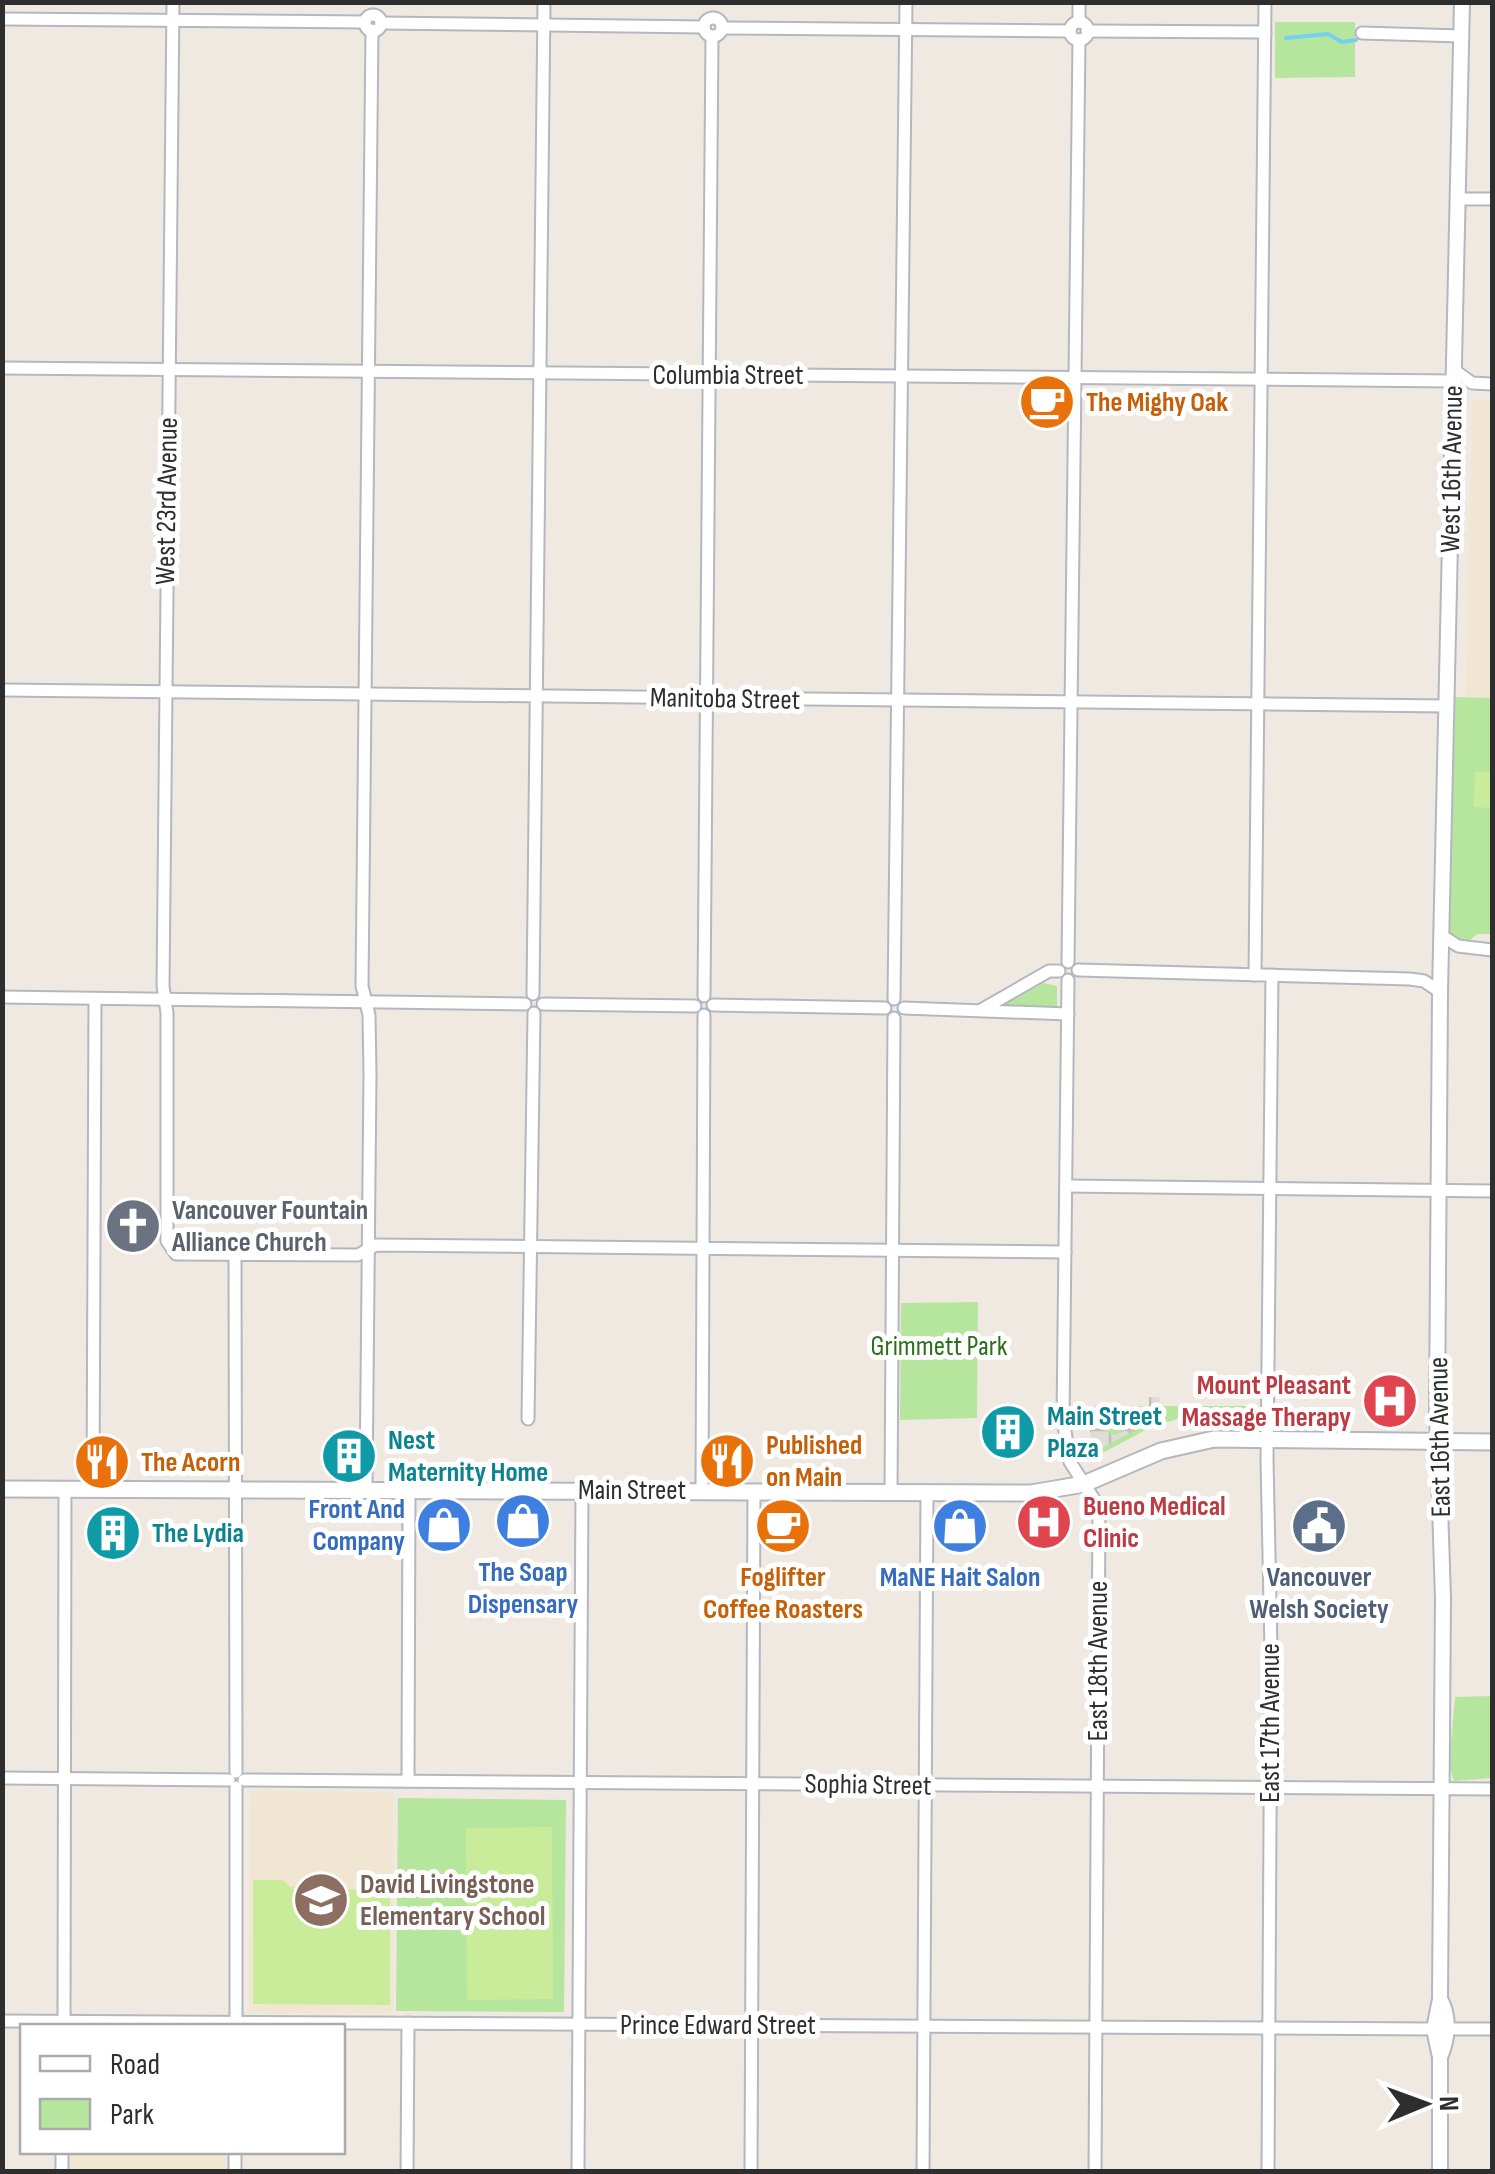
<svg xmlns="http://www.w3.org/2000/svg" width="1495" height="2174" font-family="'Sofia Sans Condensed',sans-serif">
<defs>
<pattern id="plaza-grid" width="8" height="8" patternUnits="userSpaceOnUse" patternTransform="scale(2.5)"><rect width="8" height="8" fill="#dfdcd8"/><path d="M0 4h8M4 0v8" fill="none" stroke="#c0bdba"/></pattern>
</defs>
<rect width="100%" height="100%" fill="#efe9e1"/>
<!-- education -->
<g fill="#f0e6d1">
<path d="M1472,400H1492V697H1466Z"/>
<path d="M250,1791L393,1792V2013H249Z"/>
<path d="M70,2152H226L225,2171H70Z"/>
</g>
<!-- green -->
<g fill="#b6e59e">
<path d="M1275,22H1355V77L1275,78Z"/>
<path d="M1454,697L1492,698V934H1477L1468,942H1457L1449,935Z"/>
<path d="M1044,983L1057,986V1009H1002V1006Z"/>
<path d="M978,1302L977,1418L900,1420L901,1303Z"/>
<path d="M1084,1406H1248V1414L1187,1416L1151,1427L1097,1456Z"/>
<path d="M1492,1696V1778L1454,1781L1449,1764L1455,1697Z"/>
<path d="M398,1798L566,1800L564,2012L396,2011Z"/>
</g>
<!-- pitch -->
<g fill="#c9ec9a">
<path d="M1475,772H1492V808L1474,807Z"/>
<path d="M552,1827L553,1999L467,2000L466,1828Z"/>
<path d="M253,1880H283L290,1887L390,1891V2005L253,2004Z"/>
</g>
<!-- plaza -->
<path fill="url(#plaza-grid)" d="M1149,1397H1159L1166,1422L1142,1427L1095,1451L1084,1406H1099L1105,1431L1114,1435L1124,1431L1149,1406Z"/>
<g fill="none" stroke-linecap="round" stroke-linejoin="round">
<!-- stream -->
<path stroke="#75cff0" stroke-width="4" d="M1286,38L1328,34L1342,42L1356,40"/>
<!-- minor casing -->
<g stroke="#b4b7c1" stroke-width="15">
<g id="minor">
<path d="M173,2L163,986L167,1013V1241L176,1254L358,1255L376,1245L1065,1252"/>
<circle cx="373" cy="23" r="8"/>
<circle cx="713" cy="27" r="9"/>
<path d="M2,19L365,22"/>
<path d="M1079,22V2"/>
<circle cx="1079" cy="31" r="9"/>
<path d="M381,23L704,27"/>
<path d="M722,28L1070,31"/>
<path d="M1087,31L1265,32"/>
<path d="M1362,33L1461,36"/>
<path d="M1458,199H1492"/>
<path d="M2,368L1454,381"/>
<path d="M1454,370L1472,383L1492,384"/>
<path d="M2,690L1447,706"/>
<path d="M1441,935L1458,946L1492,950"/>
<path d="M1068,962L1079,40"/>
<path d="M1078,970L1410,979L1424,981L1440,992"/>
<path d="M1255,975L1265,2"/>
<path d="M1068,980L1063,1419L1070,1462L1099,1507L1095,2172"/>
<path d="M533,994L544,2"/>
<path d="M704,996L712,37"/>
<path d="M2,997L525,1004"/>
<path d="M894,999L906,2"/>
<path d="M543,1004L695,1006"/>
<path d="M713,1005L885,1008"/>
<path d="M904,1008L1068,1014"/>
<path d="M981,1010L1049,971H1059"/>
<path d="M1066,1186L1492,1191"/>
<path d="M235,1254L236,1772"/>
<path d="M528,1419L534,1013"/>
<path d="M366,1488L370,1074L369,1015L362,986L372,30"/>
<path d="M93,1489L95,999"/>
<path d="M702,1490L704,1015"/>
<path d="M891,1492L894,1018"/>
<path d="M2,1778L229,1780"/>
<path d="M244,1780L1492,1789"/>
<path d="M408,1781L409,1489"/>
<path d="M236,1787V2026"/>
<path d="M2,2021L1434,2029"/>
<path d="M64,2025L65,1489"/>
<path d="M1446,2029H1492"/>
<path d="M62,2172V2152"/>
<path d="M235,2172V2152"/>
<path d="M407,2172L408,2023"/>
<path d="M578,2172L582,1489"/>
<path d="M751,2172L754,1491"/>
<path d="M923,2172L927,1493"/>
<path d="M1268,2172L1271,1650L1267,1460L1272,975"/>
</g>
</g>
<!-- tertiary casing -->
<g stroke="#b4b7c1" stroke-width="18">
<g id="tertiary">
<path d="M1440,1999C1450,2016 1448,2039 1440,2057"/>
<path d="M1440,2172V2057L1434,2029L1440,1999L1443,1598L1437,1414L1440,992L1462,2"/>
</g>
</g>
<!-- secondary casing -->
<g stroke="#b4b7c1" stroke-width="19">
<path id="secondary" d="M2,1489L1031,1493L1084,1484L1161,1451L1214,1439L1492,1442"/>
</g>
<!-- minor -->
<use href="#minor" stroke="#fff" stroke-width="11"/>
<!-- tertiary -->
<use href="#tertiary" stroke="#fff" stroke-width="14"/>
<!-- secondary -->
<use href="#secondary" stroke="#fff" stroke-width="15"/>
</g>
<!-- icons -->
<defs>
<g id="cafe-disc" transform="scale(2.875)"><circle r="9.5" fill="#e8710a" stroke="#fff"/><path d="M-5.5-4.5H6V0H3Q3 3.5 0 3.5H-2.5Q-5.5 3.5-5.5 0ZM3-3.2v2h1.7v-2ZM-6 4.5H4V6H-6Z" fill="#fff"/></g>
<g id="church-disc" transform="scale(2.875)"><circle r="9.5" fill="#6b7280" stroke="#fff"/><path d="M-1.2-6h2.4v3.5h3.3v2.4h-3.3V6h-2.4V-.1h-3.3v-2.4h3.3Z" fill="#fff"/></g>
<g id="hospital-disc" transform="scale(2.875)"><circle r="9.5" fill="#e0444e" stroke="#fff"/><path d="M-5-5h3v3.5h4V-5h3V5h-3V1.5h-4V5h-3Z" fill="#fff"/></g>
<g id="building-disc" transform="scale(2.875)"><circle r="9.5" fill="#0f9aa8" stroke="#fff"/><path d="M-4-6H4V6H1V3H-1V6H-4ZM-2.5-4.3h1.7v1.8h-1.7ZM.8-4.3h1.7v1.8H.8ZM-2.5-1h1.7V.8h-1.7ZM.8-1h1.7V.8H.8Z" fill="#fff"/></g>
<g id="restaurant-disc" transform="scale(2.875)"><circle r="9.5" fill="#e8710a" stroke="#fff"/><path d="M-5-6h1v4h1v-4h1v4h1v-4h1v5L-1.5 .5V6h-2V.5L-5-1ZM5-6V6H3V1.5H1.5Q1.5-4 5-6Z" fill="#fff"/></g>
<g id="shop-disc" transform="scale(2.875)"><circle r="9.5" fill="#3f7fe0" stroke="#fff"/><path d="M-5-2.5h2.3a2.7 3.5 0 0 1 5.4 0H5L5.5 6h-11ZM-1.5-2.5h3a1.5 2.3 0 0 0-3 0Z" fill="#fff"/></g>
<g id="civic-disc" transform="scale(2.875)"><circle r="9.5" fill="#5c6f8a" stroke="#fff"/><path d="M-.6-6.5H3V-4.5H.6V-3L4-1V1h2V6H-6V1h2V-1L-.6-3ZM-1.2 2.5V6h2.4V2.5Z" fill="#fff"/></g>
<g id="school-disc" transform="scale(2.875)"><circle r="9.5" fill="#8d6e63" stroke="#fff"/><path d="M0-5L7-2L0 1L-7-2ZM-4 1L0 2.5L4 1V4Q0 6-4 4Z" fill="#fff"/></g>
</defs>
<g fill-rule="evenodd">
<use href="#cafe-disc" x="1047" y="402"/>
<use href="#church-disc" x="133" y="1226"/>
<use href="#hospital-disc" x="1390" y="1401"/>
<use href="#building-disc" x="1008" y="1432"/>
<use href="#building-disc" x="349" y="1456"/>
<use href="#restaurant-disc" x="727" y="1461"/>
<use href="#restaurant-disc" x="102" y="1462"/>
<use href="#shop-disc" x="523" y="1521"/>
<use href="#hospital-disc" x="1044" y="1522"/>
<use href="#shop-disc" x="444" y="1525"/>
<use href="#cafe-disc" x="783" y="1526"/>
<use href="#shop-disc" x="960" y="1526"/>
<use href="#civic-disc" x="1319" y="1526"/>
<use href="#building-disc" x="113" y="1533"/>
<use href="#school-disc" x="321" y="1900"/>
</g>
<g text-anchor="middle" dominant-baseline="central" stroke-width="10" stroke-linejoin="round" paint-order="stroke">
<!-- street labels -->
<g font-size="28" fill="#2e2e2e" stroke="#fff">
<text x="728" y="375">Columbia Street</text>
<text transform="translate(1452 469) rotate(-89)">West 16th Avenue</text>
<text transform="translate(167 501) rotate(-89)">West 23rd Avenue</text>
<text transform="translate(725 699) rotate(1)">Manitoba Street</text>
<text transform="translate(1440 1437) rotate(-91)">East 16th Avenue</text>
<text x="632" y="1490">Main Street</text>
<text transform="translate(1098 1661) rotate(-90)">East 18th Avenue</text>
<text transform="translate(1270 1723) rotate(-90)">East 17th Avenue</text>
<text transform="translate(868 1785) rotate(1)">Sophia Street</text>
<text x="718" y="2025">Prince Edward Street</text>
</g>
<!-- food labels -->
<g font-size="28" font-weight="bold" fill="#c56008" stroke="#fff" text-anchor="start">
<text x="1086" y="402">The Mighy Oak</text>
<text x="766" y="1445">Published<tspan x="766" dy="32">on Main</tspan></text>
<text x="141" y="1462">The Acorn</text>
<text x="783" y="1577" text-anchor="middle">Foglifter<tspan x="783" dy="32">Coffee Roasters</tspan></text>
</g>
<!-- worship labels -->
<g font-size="28" font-weight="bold" fill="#5b616d" stroke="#fff" text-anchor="start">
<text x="172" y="1210">Vancouver Fountain<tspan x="172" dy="32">Alliance Church</tspan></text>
</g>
<!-- park labels -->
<g font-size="28" fill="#2c6e1b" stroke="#fff">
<text x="939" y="1346">Grimmett Park</text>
</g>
<!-- health labels -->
<g font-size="28" font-weight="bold" fill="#be3a42" stroke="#fff" text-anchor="end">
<text x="1351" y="1385">Mount Pleasant<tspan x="1351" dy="32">Massage Therapy</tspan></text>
<text x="1083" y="1506" text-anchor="start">Bueno Medical<tspan x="1083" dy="32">Clinic</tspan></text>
</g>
<!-- culture labels -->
<g font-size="28" font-weight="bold" fill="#0d838f" stroke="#fff" text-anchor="start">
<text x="1047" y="1416">Main Street<tspan x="1047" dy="32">Plaza</tspan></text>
<text x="388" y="1440">Nest<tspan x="388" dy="32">Maternity Home</tspan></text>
<text x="152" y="1533">The Lydia</text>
</g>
<!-- shop labels -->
<g font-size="28" font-weight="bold" fill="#366cbe" stroke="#fff">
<text x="405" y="1509" text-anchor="end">Front And<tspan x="405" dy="32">Company</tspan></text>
<text x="523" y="1572">The Soap<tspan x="523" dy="32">Dispensary</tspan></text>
<text x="960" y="1577">MaNE Hait Salon</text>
</g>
<!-- service labels -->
<g font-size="28" font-weight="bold" fill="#4e5e75" stroke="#fff">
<text x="1319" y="1577">Vancouver<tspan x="1319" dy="32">Welsh Society</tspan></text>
</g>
<!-- education labels -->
<g font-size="28" font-weight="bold" fill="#785e54" stroke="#fff" text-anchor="start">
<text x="360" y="1884">David Livingstone<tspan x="360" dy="32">Elementary School</tspan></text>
</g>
</g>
<!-- border -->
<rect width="1495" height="2174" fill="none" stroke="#2e2e2e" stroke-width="10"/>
<!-- legend -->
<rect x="20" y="2024" width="325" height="130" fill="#ffffff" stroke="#ababab" stroke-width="2.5"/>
<rect x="40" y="2056" width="50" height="15" fill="#ffffff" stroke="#ababab" stroke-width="2.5"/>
<text x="110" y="2074" font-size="30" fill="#2e2e2e">Road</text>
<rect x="40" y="2099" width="50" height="30" fill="#b6e59e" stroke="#ababab" stroke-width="2.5"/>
<text x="110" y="2124" font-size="30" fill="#2e2e2e">Park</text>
<!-- north arrow -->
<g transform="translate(1425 2104) rotate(89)" stroke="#ffffff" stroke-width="8" paint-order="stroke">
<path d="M0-8L18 38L0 25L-18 38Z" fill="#2e2e2e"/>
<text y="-15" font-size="28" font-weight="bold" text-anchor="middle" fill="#2e2e2e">N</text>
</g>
</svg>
